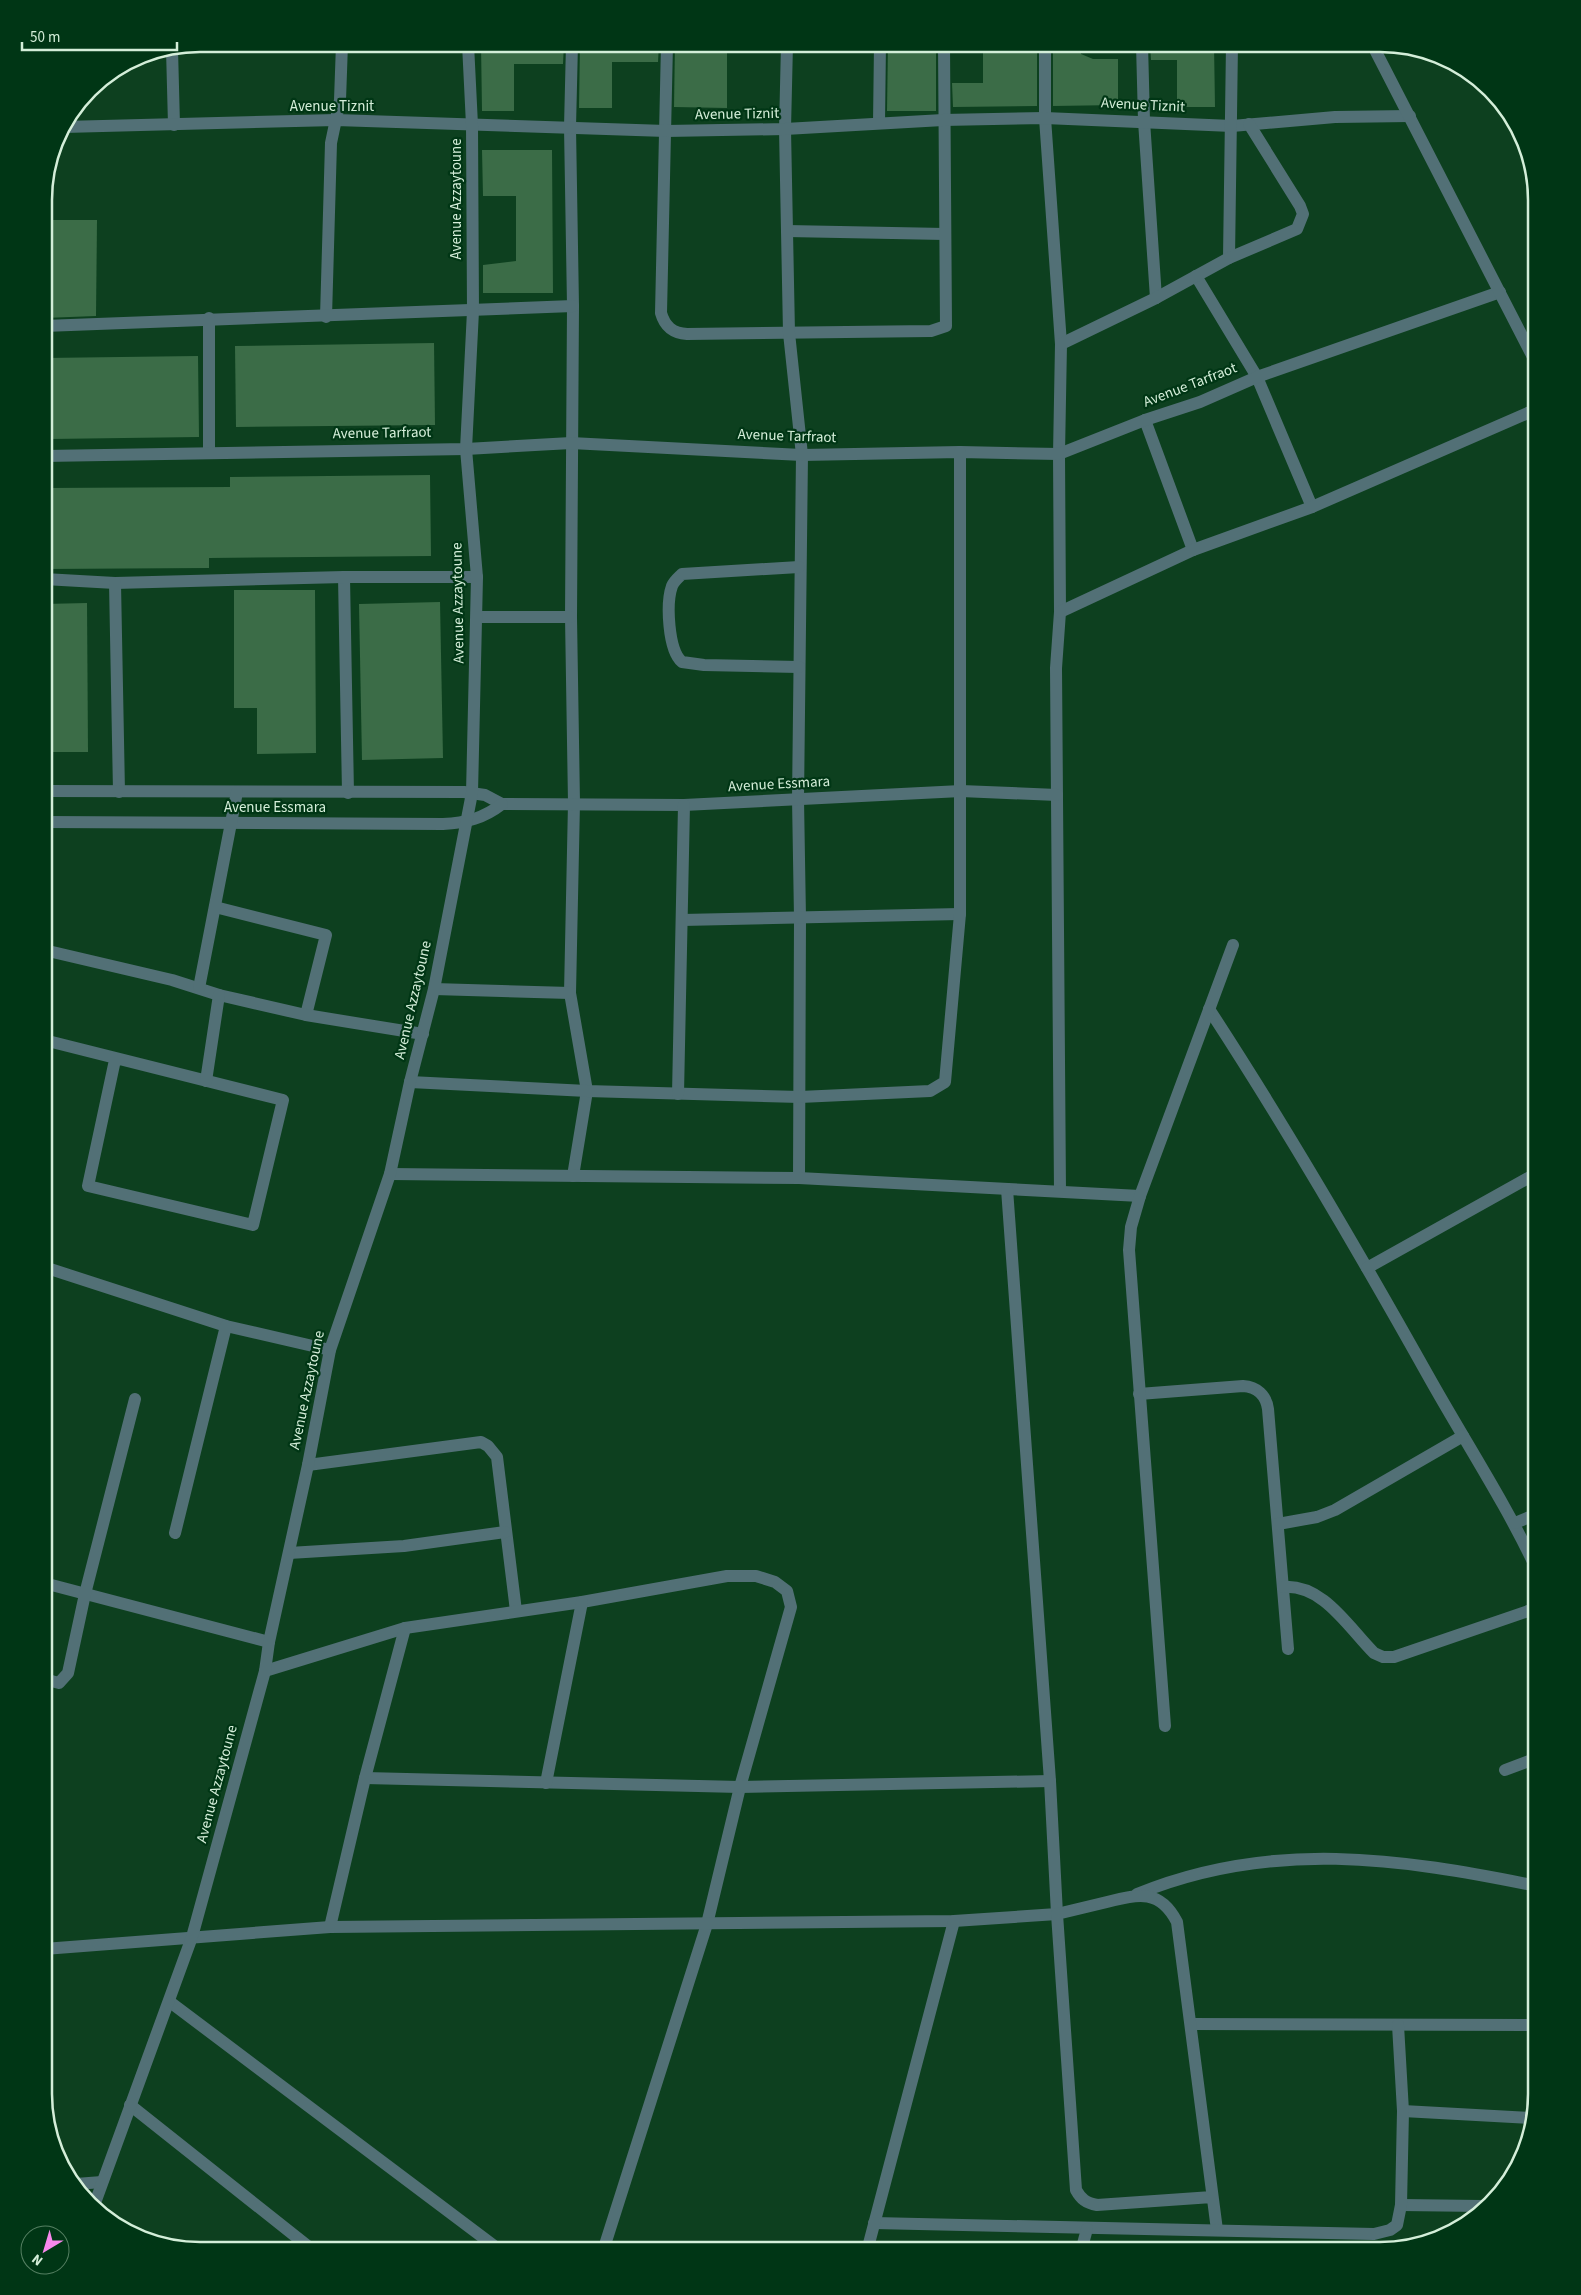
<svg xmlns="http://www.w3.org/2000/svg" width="1581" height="2295" font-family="'Source Sans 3',sans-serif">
<rect width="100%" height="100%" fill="#0d401f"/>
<!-- building -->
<g fill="#3b6c47">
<path d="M481,44H564L563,64H514V111H482Z"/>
<path d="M580,44H659L658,62H612V108H579Z"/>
<path d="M675,44H727V108L674,107Z"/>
<path d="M888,44H936V111H887Z"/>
<path d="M983,44H1037V106L953,107L952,83H983Z"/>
<path d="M1053,44H1081V54L1093,59H1118V105L1053,106Z"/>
<path d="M1150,44H1214L1215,107H1177V60H1151Z"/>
<path d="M482,150H552L553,293H483V265L516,261V196H483Z"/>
<path d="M44,220H97L96,316L44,318Z"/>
<path d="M434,343L435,425L236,427L235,346Z"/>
<path d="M198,356L199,437L50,439L49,399H44V358Z"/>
<path d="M430,475L431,556L209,558V568L44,569V488L230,487V477Z"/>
<path d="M234,590H315L316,753L257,754V708H234Z"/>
<path d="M440,602L443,758L362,760L359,604Z"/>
<path d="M87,603L88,752H44V604Z"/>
</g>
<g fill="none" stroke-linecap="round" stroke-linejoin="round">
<!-- service -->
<g stroke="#527076" stroke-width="12">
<path d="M787,231L945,234"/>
<path d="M1145,420L1193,550"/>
</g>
<!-- minor -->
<g stroke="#527076" stroke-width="12">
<path d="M572,44L570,127L573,306L571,617L574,803L570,993L587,1091L573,1176"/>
<path d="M667,44L661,313C665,327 673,333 687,334L931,331L946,326L944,44"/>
<path d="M787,44L785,129L789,333L802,455L798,799L800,918L799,1178"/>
<path d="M1045,44V118L1061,344L1059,454L1060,612L1056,668L1060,1191"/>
<path d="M1142,44L1144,121L1156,298"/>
<path d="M172,49L174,125"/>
<path d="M879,123L880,44"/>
<path d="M64,127L336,120L666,131L785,129L943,120L1045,118L1232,126L1335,117L1410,116"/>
<path d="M1229,258L1232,44"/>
<path d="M1196,276L1257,377L1312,507"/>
<path d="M326,317L331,143L340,100L342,44"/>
<path d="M44,326L573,306"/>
<path d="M1061,344L1156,298L1229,258L1297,229L1303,214L1300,206L1249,124"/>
<path d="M209,451V318"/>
<path d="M44,456L466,449L571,443L802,455L960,452L1059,454L1145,420L1200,402L1257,377L1500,292"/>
<path d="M344,577L348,793"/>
<path d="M44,579L115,583L344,577H477"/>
<path d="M115,583L119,792"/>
<path d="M1060,612L1193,550L1312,507L1537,409"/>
<path d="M477,617H571"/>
<path d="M799,667L704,665L682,662C668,650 666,603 672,586C674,581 678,578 682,574L799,567"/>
<path d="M44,791L464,792L485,795L502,804L684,805L961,791L1057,795"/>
<path d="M44,822L443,824C466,823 484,818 502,804"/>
<path d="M215,907L326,935L306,1015"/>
<path d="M682,920L960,914"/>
<path d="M44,950L172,980L219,995L306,1015L423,1034"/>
<path d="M199,988L237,792"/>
<path d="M434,989L570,993"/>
<path d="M1209,1009C1288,1130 1360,1254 1430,1379C1466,1443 1506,1504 1537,1570"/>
<path d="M44,1040L283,1100L253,1225L88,1186L115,1060"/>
<path d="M206,1081L219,995"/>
<path d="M410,1082L587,1091L800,1097L930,1091L945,1082L960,914V452"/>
<path d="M678,1094L684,805"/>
<path d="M390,1174L799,1178L1140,1196"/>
<path d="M44,1267L226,1326L330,1350"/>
<path d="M1367,1268L1537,1173"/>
<path d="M1139,1394L1243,1386C1257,1387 1266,1395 1268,1409L1288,1649"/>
<path d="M308,1465L481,1442L488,1446L497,1457L516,1611"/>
<path d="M1515,1523L1537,1514"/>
<path d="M1278,1524L1317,1517L1335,1510L1463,1436"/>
<path d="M175,1533L226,1326"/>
<path d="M289,1553L404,1546L505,1532"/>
<path d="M44,1583L269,1642"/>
<path d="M1283,1587C1323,1584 1348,1627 1374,1653L1383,1657H1394L1537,1608"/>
<path d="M265,1671L405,1628L582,1602L727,1576H756L775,1582L787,1591L791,1607L740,1787L707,1924L603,2251"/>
<path d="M44,1679L59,1683L68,1673L85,1594L135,1399"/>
<path d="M1165,1726L1129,1250L1131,1227L1140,1196L1233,945"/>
<path d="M1505,1770L1537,1758"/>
<path d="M365,1778L740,1787L1050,1781"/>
<path d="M546,1783L582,1602"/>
<path d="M1137,1894C1271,1839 1400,1858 1537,1886"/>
<path d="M330,1927L365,1778L405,1628"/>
<path d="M44,1949L330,1927L954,1921L1057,1914L1050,1781L1007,1189"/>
<path d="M170,2002L501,2251"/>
<path d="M1191,2024L1537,2025"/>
<path d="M1534,2025L1537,1952"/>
<path d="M130,2105L314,2251"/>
<path d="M1403,2111L1531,2118"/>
<path d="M76,2184L102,2182"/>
<path d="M1212,2197L1097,2205C1086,2203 1081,2199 1076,2190L1057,1914C1074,1910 1090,1906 1107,1902C1139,1894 1160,1889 1177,1922L1217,2230"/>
<path d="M95,2203L192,1937L265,1671L269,1642L308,1465L330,1350L390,1174L410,1082L434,989L472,793L477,577L466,449L473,311L472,125L468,44"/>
<path d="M1401,2205L1483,2206"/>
<path d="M874,2223L1374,2234L1390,2230L1397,2225L1401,2205L1403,2111L1398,2025"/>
<path d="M867,2251L954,1921"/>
<path d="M1081,2251L1087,2229"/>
</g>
<!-- tertiary -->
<path stroke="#527076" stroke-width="12" d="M1372,44L1537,365"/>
</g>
<g text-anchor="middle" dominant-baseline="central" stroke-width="4.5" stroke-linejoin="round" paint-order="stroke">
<!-- street labels -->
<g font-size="15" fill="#d4eed9" stroke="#003615">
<text transform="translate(1143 105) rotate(3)">Avenue Tiznit</text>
<text x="332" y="106">Avenue Tiznit</text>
<text transform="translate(737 114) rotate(-1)">Avenue Tiznit</text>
<text transform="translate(456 199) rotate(-90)">Avenue Azzaytoune</text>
<text transform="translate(1190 385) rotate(-21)">Avenue Tarfraot</text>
<text transform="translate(382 433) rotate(-1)">Avenue Tarfraot</text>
<text transform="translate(787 436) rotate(2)">Avenue Tarfraot</text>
<text transform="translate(458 603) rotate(-91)">Avenue Azzaytoune</text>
<text transform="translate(779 784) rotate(-3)">Avenue Essmara</text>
<text x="275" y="807">Avenue Essmara</text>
<text transform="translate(413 1000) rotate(-77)">Avenue Azzaytoune</text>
<text transform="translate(307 1390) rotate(-78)">Avenue Azzaytoune</text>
<text transform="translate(217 1784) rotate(-75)">Avenue Azzaytoune</text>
</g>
</g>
<!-- crop -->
<path d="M0 0H1581V2295H0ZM200 52H1380A148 148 0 0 1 1528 200V2094A148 148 0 0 1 1380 2242H200A148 148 0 0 1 52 2094V200A148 148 0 0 1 200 52Z" fill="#003615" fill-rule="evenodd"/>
<path fill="none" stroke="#d4eed9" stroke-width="2.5" d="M200 52H1380A148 148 0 0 1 1528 200V2094A148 148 0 0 1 1380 2242H200A148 148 0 0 1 52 2094V200A148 148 0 0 1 200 52Z"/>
<!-- north arrow -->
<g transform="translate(45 2250) rotate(218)"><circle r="24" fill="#003615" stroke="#558063"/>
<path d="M0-4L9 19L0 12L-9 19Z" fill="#f788ec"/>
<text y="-8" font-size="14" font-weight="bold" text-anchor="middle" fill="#d4eed9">N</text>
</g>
<!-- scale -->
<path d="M22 42v8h155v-8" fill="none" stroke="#d4eed9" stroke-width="2.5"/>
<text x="30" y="42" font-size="15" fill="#d4eed9" stroke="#003615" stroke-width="4" paint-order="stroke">50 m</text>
</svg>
